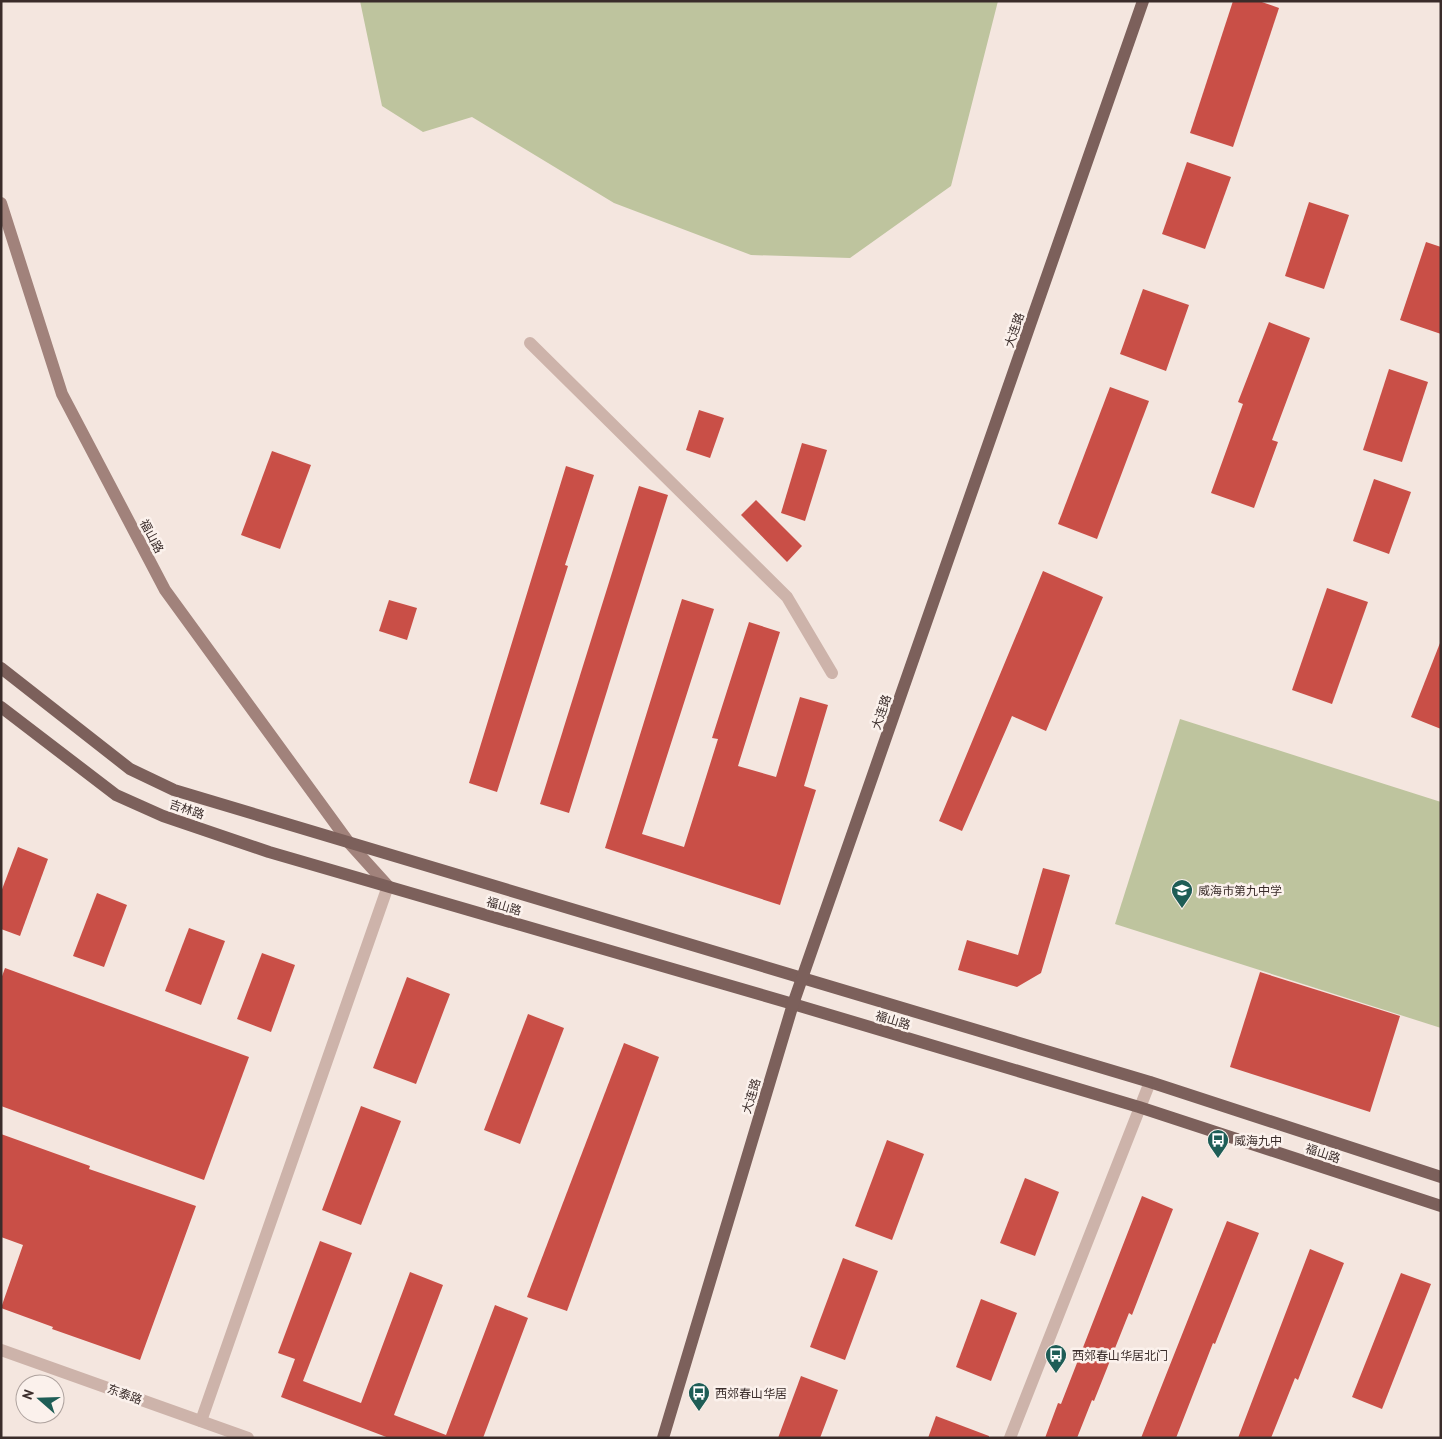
<svg xmlns="http://www.w3.org/2000/svg" width="1442" height="1439" font-family="'PT Sans','Noto Sans SC',sans-serif">
<rect width="100%" height="100%" fill="#f4e6df"/>
<!-- green -->
<g fill="#bec49e">
<path d="M360,1H998L951,186L850,258L751,255L614,203L472,117L423,132L382,106Z"/>
<path d="M1180,719L1441,802V1028L1115,924Z"/>
</g>
<!-- building -->
<g fill="#c94f47">
<path d="M1233,1H1259L1279,8L1233,147L1190,133Z"/>
<path d="M1187,162L1231,177L1205,249L1162,234Z"/>
<path d="M1309,202L1349,215L1324,289L1285,276Z"/>
<path d="M1426,242L1441,247V334L1400,320Z"/>
<path d="M1143,289L1189,305L1166,371L1120,354Z"/>
<path d="M1269,322L1310,338L1272,440L1278,442L1254,508L1211,493L1243,404L1238,402Z"/>
<path d="M1389,369L1428,382L1402,462L1363,450Z"/>
<path d="M1110,387L1149,401L1097,539L1058,524Z"/>
<path d="M699,410L724,418L710,458L686,450Z"/>
<path d="M802,443L827,450L805,521L781,513Z"/>
<path d="M272,451L311,465L280,549L241,535Z"/>
<path d="M566,466L594,475L565,565L568,566L497,792L469,783Z"/>
<path d="M1374,479L1411,492L1389,554L1353,541Z"/>
<path d="M639,486L668,495L569,813L540,804Z"/>
<path d="M756,500L802,546L787,562L741,515Z"/>
<path d="M1043,571L1103,597L1046,731L1012,716L962,831L939,821Z"/>
<path d="M1327,588L1368,602L1332,704L1292,690Z"/>
<path d="M682,599L714,609L642,834L684,847L718,739L712,738L749,622L780,632L738,766L776,777L800,697L828,705L804,786L816,790L780,905L605,848Z"/>
<path d="M389,600L417,608L407,640L379,631Z"/>
<path d="M1440,643H1441V729L1411,717Z"/>
<path d="M18,847L48,859L20,936L1,929V892Z"/>
<path d="M1043,868L1070,875L1041,973L1017,987L958,970L967,940L1018,955Z"/>
<path d="M97,893L127,905L104,967L73,956Z"/>
<path d="M189,928L225,941L201,1005L165,991Z"/>
<path d="M262,953L295,965L271,1032L237,1019Z"/>
<path d="M5,968L249,1057L204,1180L1,1106V979Z"/>
<path d="M1260,972L1400,1016L1370,1112L1230,1067Z"/>
<path d="M407,977L450,994L416,1084L373,1068Z"/>
<path d="M528,1014L564,1028L520,1144L484,1130Z"/>
<path d="M624,1043L659,1057L567,1311L527,1297Z"/>
<path d="M361,1106L401,1121L361,1225L322,1210Z"/>
<path d="M1,1134L90,1166L89,1169L196,1206L140,1360L52,1329L53,1327L1,1308L23,1245L1,1237Z"/>
<path d="M887,1140L924,1154L892,1240L855,1226Z"/>
<path d="M1025,1178L1059,1192L1035,1256L1000,1243Z"/>
<path d="M1142,1196L1173,1209L1132,1315L1129,1313L1094,1401L1092,1400L1077,1438H1045L1058,1403L1061,1404Z"/>
<path d="M1227,1221L1259,1233L1215,1344L1213,1343L1176,1438H1141Z"/>
<path d="M320,1241L352,1253L303,1381L361,1403L410,1272L443,1285L394,1415L446,1435L495,1305L528,1318L483,1438H389L281,1397L295,1359L278,1353Z"/>
<path d="M1310,1249L1344,1263L1298,1380L1295,1378L1271,1438H1238Z"/>
<path d="M843,1258L878,1271L845,1360L810,1347Z"/>
<path d="M1401,1273L1431,1284L1382,1409L1352,1397Z"/>
<path d="M981,1299L1017,1313L991,1381L956,1367Z"/>
<path d="M801,1376L838,1390L820,1438H778Z"/>
<path d="M936,1416L989,1436V1438H928Z"/>
</g>
<g fill="none" stroke-linecap="round" stroke-linejoin="round">
<!-- street -->
<g stroke="#cdb3aa" stroke-width="12">
<path d="M530,343L787,597L832,673"/>
<path d="M1,1350L248,1438"/>
<path d="M201,1421L388,886"/>
<path d="M1010,1438L1150,1082"/>
</g>
<!-- secondary -->
<path stroke="#a1827b" stroke-width="12" d="M1,203L62,394L165,590L350,844L388,886"/>
<!-- primary -->
<g stroke="#7c605b" stroke-width="12">
<path d="M1,668L130,769L174,790L1150,1082L1441,1177"/>
<path d="M1,707L116,795L163,816L269,852L793,1004L1139,1107L1441,1206"/>
<path d="M663,1438L793,1004L1143,1"/>
</g>
</g>
<!-- icons -->
<defs>
<g id="school-pin" transform="scale(1.125)"><path d="M0 17L-7.5 6A9.5 9.5 0 1 1 7.5 6Z" fill="#1e5d56" stroke="#fbf1ec"/><path d="M0-5L7-2L0 1L-7-2ZM-4 1L0 2.5L4 1V4Q0 6-4 4Z" fill="#fff"/></g>
<g id="bus-pin" transform="scale(1.125)"><path d="M0 17L-7.5 6A9.5 9.5 0 1 1 7.5 6Z" fill="#1e5d56" stroke="#fbf1ec"/><path d="M-5-6H5V4H4V6H2V4H-2V6H-4V4H-5ZM-3.5-4V0h7V-4ZM-3.5 1.2v1.5H-2V1.2ZM2 1.2v1.5H3.5V1.2Z" fill="#fff"/></g>
</defs>
<g fill-rule="evenodd">
<use href="#school-pin" x="1182" y="890"/>
<use href="#bus-pin" x="1218" y="1140"/>
<use href="#bus-pin" x="1056" y="1355"/>
<use href="#bus-pin" x="699" y="1393"/>
</g>
<g text-anchor="middle" dominant-baseline="central" stroke-width="5" stroke-linejoin="round" paint-order="stroke">
<!-- street labels -->
<g font-size="12" fill="#3a2c2a" stroke="#fbf1ec">
<text transform="translate(1014 330) rotate(-71)">大连路</text>
<text transform="translate(152 536) rotate(62)">福山路</text>
<text transform="translate(881 712) rotate(-71)">大连路</text>
<text transform="translate(187 809) rotate(19)">吉林路</text>
<text transform="translate(504 906) rotate(16)">福山路</text>
<text transform="translate(893 1020) rotate(17)">福山路</text>
<text transform="translate(751 1096) rotate(-73)">大连路</text>
<text transform="translate(1323 1153) rotate(18)">福山路</text>
<text transform="translate(125 1394) rotate(20)">东泰路</text>
</g>
<!-- poi labels -->
<g font-size="12" fill="#3a2c2a" stroke="#fbf1ec" text-anchor="start">
<text x="1198" y="890">威海市第九中学</text>
<text x="1234" y="1140">威海九中</text>
<text x="1072" y="1355">西郊春山华居北门</text>
<text x="715" y="1393">西郊春山华居</text>
</g>
</g>
<!-- border -->
<rect width="1442" height="1439" fill="none" stroke="#3a2c2a" stroke-width="5"/>
<!-- north arrow -->
<g transform="translate(40 1399) rotate(290)"><circle r="24" fill="#fbf1ec" stroke="#aea29e"/>
<path d="M0-4L9 19L0 12L-9 19Z" fill="#1e5d56"/>
<text y="-8" font-size="14" font-weight="bold" text-anchor="middle" fill="#3a2c2a">N</text>
</g>
</svg>
